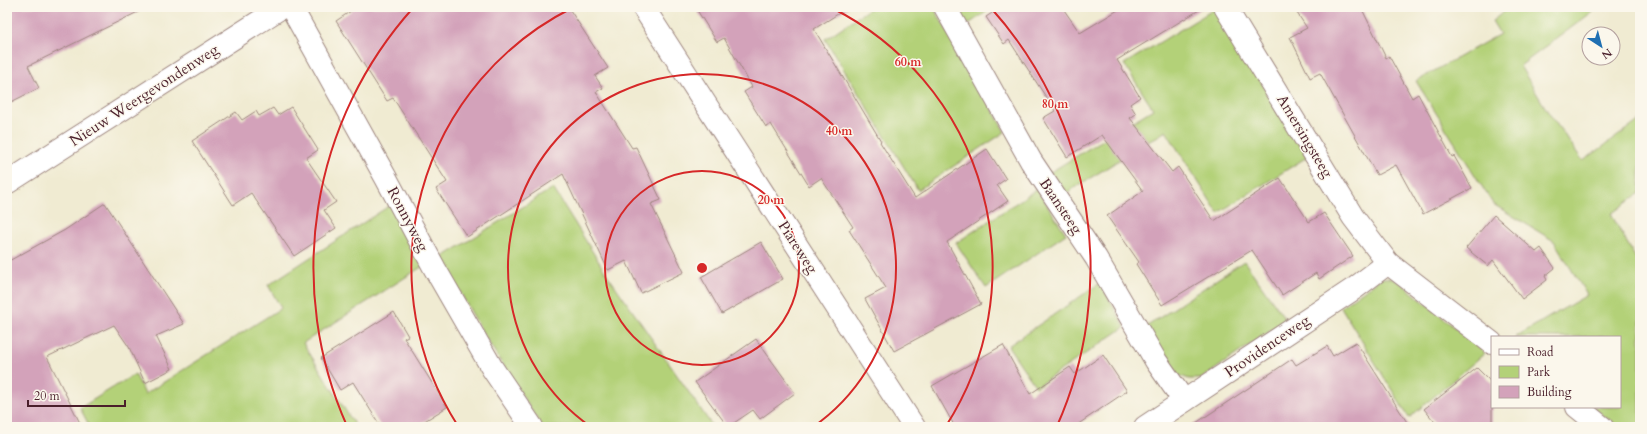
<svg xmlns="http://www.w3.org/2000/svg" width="1647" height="434" font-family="Cardo,serif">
<rect width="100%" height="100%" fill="#fbf7ec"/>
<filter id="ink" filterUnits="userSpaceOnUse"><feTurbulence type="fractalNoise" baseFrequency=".025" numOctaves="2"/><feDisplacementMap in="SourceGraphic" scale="8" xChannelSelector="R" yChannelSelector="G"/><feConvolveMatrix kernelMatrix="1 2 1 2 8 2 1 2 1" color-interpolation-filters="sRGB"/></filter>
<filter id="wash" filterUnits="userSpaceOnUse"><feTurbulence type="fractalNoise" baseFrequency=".012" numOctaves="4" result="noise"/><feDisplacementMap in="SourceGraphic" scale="16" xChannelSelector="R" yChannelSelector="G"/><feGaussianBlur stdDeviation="0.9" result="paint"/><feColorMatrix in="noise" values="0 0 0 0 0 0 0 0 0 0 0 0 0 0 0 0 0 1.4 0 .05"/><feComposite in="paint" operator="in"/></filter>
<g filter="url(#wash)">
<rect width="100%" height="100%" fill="#f0ebd2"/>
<!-- green -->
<g fill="#b3d178" stroke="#7e7852">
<path d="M872,7H933L971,71L1005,132L918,190L825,39Z"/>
<path d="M955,7H994L967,25Z"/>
<path d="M1510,7H1599L1520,66L1548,112L1583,161L1640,120V193L1611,214L1640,266V427H1619L1592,407H1620V337H1515L1587,295L1554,241L1493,204L1416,81L1500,34L1492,21Z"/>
<path d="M1216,8L1307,157L1218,213L1166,131L1063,195L1049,173L1153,109L1124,64Z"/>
<path d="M553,188L604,270L713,427H542L484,335L441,258Z"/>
<path d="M1037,189L1066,234L986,288L956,243Z"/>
<path d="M392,204L423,266L303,343L356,427H90L80,408L135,374L145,394L281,308L268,285Z"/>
<path d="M1244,261L1286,320L1201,379H1189L1178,375L1146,327Z"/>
<path d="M1381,278H1390L1401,283L1485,353L1409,418L1341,307Z"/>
<path d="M1100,283L1125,327L1036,387L1008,346Z"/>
</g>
<g id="blocks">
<!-- building -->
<g fill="#d3a2ba">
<path d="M7,7H148L28,66L39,88L7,104Z"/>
<path d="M357,7H568L608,68L595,76L603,88L596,92L632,148L636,147L661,200L651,204L684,272L641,293L626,261L608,270L563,174L467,237L436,189L447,182L393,98L387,101L336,21Z"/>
<path d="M695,7H849L814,29L881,141L880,142L915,198L987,149L1006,179L997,185L1008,201L947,242L981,304L894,351L865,299L886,288L849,230L853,227L821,178L809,186L771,124L766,127L744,92L752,87L724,38L717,42Z"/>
<path d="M1001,7H1062L1080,33L1123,7H1204L1117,60L1140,97L1130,104L1136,114L1130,118L1172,172L1178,167L1214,221L1280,178L1309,222L1324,213L1353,256L1319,279L1316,273L1282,295L1252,250L1162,305L1136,264L1139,262L1107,216L1143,191L1102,135L1067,157L1043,118L1055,111L1009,40L1004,44L986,17Z"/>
<path d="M1293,7H1361L1386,58L1389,56L1412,98L1418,94L1452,157L1454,156L1472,188L1423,214L1396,165L1377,175L1320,73L1310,78L1290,37L1307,28Z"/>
<path d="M291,107L318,150L306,158L336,202L324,210L336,228L294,256L251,193L233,205L192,141L236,112L242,120L256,111L259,116L273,108L278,115Z"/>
<path d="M105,203L184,324L156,336L172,369L145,383L129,347L114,325L47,357L82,427H7V262L65,230Z"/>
<path d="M1494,215L1536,252L1541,248L1555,268L1545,276L1547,280L1522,299L1493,260L1488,266L1466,248Z"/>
<path d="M761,242L783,279L722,314L701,277Z"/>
<path d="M394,312L408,336L404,338L447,407L415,427H381L353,382L340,390L321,358Z"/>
<path d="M756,339L795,393L760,419L753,410L728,427L695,382Z"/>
<path d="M1356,342L1410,427H1190L1292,359L1296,365L1327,346L1333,356Z"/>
<path d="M1003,345L1030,394L1070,367L1075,374L1103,355L1127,391L1074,427H955L932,386Z"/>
<path d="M1477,368L1492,383V427H1439L1424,409Z"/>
</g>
</g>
</g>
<g filter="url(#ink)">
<use href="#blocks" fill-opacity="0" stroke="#9d857e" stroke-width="1"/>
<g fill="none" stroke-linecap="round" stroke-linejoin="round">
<!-- minor casing -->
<g stroke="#9d857e" stroke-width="24">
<g id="minor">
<path d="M291,7L386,178L435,269L492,368L532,427"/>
<path d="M643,7L914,427"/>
<path d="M945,7L1031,161L1096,258L1156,361L1184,401"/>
<path d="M1225,7L1353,217L1388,263L1492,343"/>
<path d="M7,183L282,7"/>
<path d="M1577,407L1602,427"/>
<path d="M1145,427L1355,288L1388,263"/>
</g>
</g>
<!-- minor -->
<use href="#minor" stroke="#fff" stroke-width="22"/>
</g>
</g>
<!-- distance rings -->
<g fill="none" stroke="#d62828" stroke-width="2">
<circle cx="702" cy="268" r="97"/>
<path d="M591 427A194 194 0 1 1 813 427"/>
<path d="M458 426A291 291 0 0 1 572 8M832 8A291 291 0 0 1 946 426"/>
<path d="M347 426A389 389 0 0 1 413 8M991 8A389 389 0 0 1 1057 426"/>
</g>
<g text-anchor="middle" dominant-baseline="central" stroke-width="3" stroke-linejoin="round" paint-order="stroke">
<!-- street labels -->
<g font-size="15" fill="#4a1f2b" stroke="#fbf7ec">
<text transform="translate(144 95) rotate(-33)">Nieuw Weergevondenweg</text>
<text transform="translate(1305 136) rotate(59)">Amersingsteeg</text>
<text transform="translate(1061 206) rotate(56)">Baansteeg</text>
<text transform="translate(408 219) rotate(62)">Ronnyweg</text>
<text transform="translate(798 247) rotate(57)">Piareweg</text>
<text transform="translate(1267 346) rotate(-34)">Providenceweg</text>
</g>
</g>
<circle cx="702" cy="268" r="6" fill="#d62828" stroke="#fbf7ec" stroke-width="2"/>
<g font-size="12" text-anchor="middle" font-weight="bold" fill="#d62828" stroke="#fbf7ec" stroke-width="3" stroke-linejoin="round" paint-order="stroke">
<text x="908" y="66">60 m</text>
<text x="1055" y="108">80 m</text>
<text x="839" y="135">40 m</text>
<text x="771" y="204">20 m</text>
</g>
<!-- margin -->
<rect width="1647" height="434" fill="none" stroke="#fbf7ec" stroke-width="24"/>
<!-- legend -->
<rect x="1491" y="336" width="130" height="72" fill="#fbf7ec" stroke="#b4a19f"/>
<rect x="1499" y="349" width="20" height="6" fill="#ffffff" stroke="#b4a19f"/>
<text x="1527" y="356" font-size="12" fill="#4a1f2b">Road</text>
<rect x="1499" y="366" width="20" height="12" fill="#b3d178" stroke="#b4a19f"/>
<text x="1527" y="376" font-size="12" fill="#4a1f2b">Park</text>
<rect x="1499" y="386" width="20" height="12" fill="#d3a2ba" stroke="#b4a19f"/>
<text x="1527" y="396" font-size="12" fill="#4a1f2b">Building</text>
<!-- north arrow -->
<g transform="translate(1601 46) rotate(144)"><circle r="19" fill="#fbf7ec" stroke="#b4a19f"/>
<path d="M0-3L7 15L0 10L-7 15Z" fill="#1f6fb2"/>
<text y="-6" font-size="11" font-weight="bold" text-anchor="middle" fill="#4a1f2b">N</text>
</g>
<!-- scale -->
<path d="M28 400v6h97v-6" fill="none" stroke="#4a1f2b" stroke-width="2"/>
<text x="34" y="400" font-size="12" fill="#4a1f2b" stroke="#fbf7ec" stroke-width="3" paint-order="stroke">20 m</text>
</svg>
